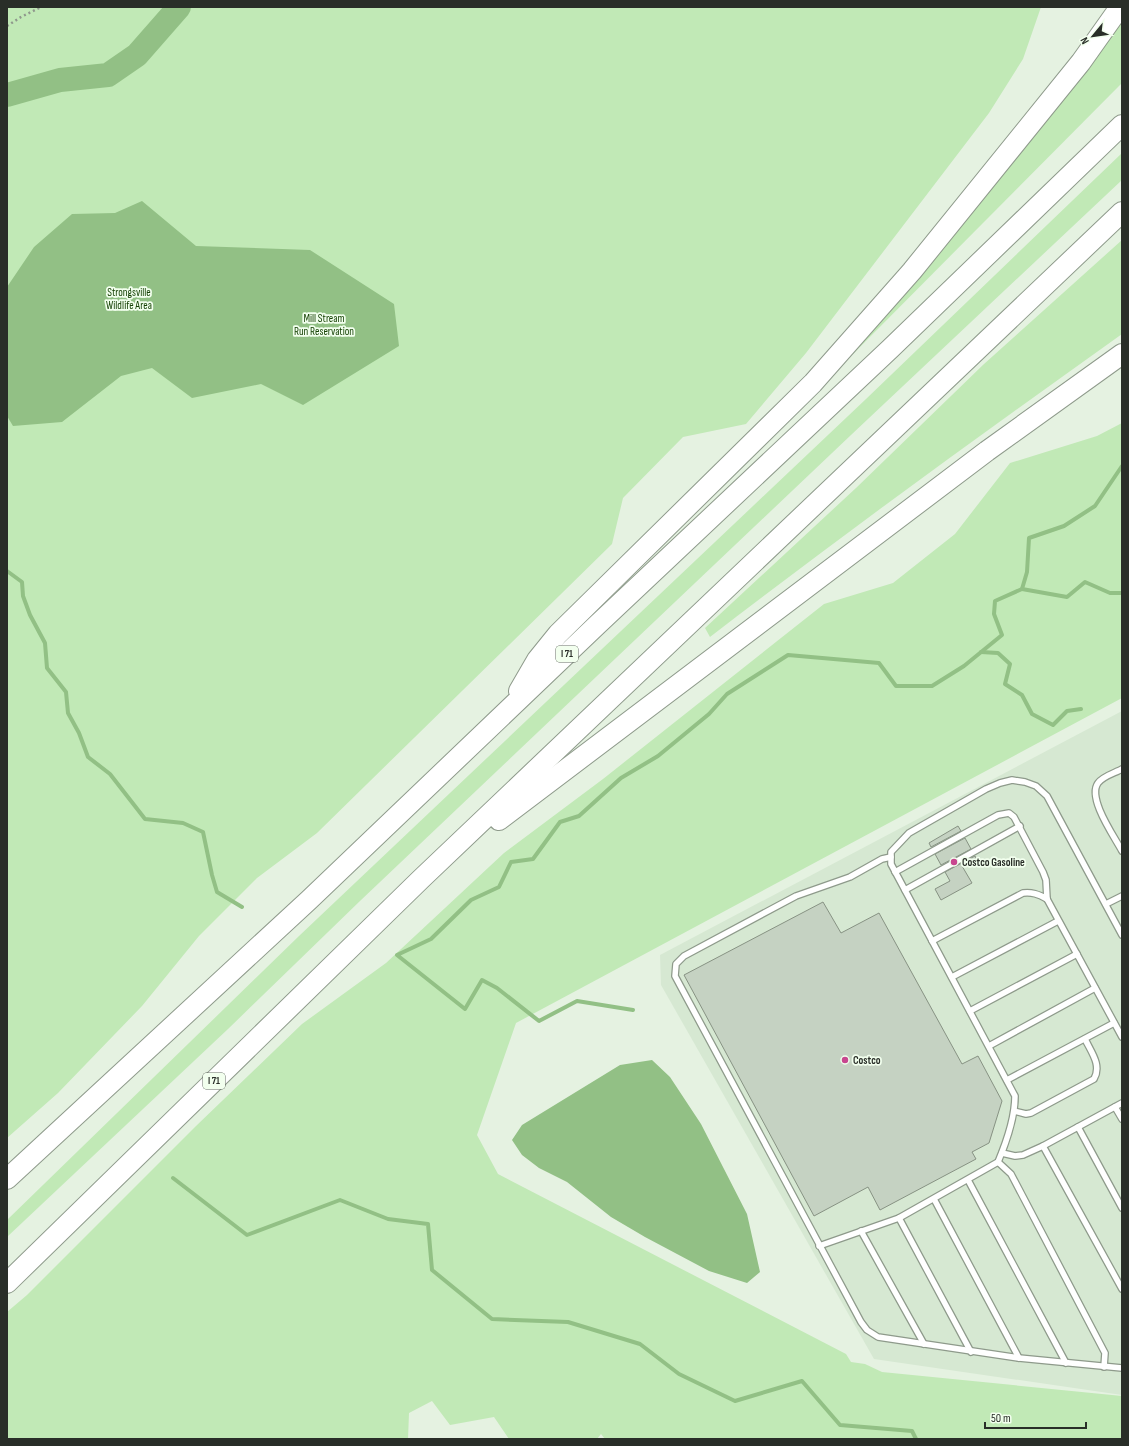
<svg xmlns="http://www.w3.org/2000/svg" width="1129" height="1446" font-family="'Sofia Sans Condensed',sans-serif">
<rect width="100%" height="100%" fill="#e5f2e1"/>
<!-- built -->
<path fill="#d6e8d2" d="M1122,711V1395L874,1359L661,985L660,955Z"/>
<!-- green -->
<g fill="#c1e9b6">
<path d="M7,7H1041L1023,59L989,113L806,353L746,424L683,437L623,498L612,544L317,833L257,878L199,936L142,1006L58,1093L7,1138Z"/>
<path d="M1122,17V83L853,354L848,351Z"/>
<path d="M1122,153V180L851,435L360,901L228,1029L7,1237V1220L299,936L866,399Z"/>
<path d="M1122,240V334C983,433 845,533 710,637L705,628L856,488L984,364Z"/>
<path d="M1122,423V698L516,1023L477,1135L498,1174L846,1354L851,1362L865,1364L882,1372L1122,1396V1439H605L601,1434L597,1439H509L494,1417L450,1425L432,1401L409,1413L408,1439H7V1312L27,1295L196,1126L302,1024L386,963L504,853L603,779L824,604L893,583L955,534L1010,463L1097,436Z"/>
</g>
<!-- water -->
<g fill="#92c085">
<path d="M142,201L196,246L310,250L394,304L399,346L303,405L261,384L192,398L152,368L121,376L62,422L13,426L7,416V287L34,247L72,214L115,213Z"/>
<path d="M652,1060L670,1077L701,1124L747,1214L760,1272L747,1283L709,1271L645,1237L611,1217L567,1182L539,1168L522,1155L512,1140L522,1125L620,1065Z"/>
</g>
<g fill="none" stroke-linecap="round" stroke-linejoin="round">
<!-- stream -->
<g stroke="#92c085" stroke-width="4">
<path d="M7,571L22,582L23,596L30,615L45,643L47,668L66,692L68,713L79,733L88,757L110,774L145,819L183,823L203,832L212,875L217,892L242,907"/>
<path d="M1022,589L1067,597L1085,582L1110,593H1122"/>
<path d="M981,652L998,653L1010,664L1005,684L1022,695L1032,714L1053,725L1067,711L1081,709"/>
<path d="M633,1010L577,1001L539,1021L497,988L482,980L465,1009L397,955L431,939L471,900L499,887L511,862L533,859L560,822L579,816L621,778L658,756L709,714L727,694L788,655L879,663L896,686H932L964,666L1002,635L994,614L995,601L1022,589L1027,572L1029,538L1064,526L1095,506L1122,466"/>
<path d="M173,1178L247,1235L340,1200L388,1219L428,1224L432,1270L492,1319L568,1322L640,1344L679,1374L735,1401L802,1381L840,1425L912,1431L916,1439"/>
</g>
<!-- river -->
<path stroke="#92c085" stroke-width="24" d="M7,95L60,80L108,75L137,55L179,7"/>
</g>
<!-- building -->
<g fill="#c5d2c2" stroke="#879283">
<path d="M958,826L961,831L931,847L929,843Z"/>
<path d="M965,838L971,849L941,865L935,854Z"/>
<path d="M975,856L976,858L962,866L972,883L941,900L935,889L950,881L945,872Z"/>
<path d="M823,902L841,933L879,913L962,1064L978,1056L1002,1101L989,1143L972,1152L976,1159L880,1210L868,1187L814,1216L684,975Z"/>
</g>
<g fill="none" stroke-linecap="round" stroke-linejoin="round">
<!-- lane casing -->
<g stroke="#8e9a8b" stroke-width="8">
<g id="lane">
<path d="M1122,769C1115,773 1103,776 1098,783C1087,798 1114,836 1122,851"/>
<path d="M891,857L882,859L850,877L796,896L684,956L676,964L675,976L861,1322L867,1330L878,1337L1019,1358L1122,1368"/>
<path d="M895,872L998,815L1009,813L1014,817L1043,872L1046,880L1047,899L1122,1037"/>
<path d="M905,890L1020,826"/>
<path d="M1106,904L1122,896"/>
<path d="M932,941L1023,893C1032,892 1038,894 1047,899"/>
<path d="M952,977L1058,921"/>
<path d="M970,1011L1077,954"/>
<path d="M989,1046L1095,988"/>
<path d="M1007,1080L1114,1023"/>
<path d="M1115,1107L1122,1119"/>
<path d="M1014,1111L1026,1114L1031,1113L1094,1079C1102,1065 1091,1052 1085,1039"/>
<path d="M1078,1127L1122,1208"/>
<path d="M1043,1146L1122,1289"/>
<path d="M1002,1153L1015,1156L1023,1155L1043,1146L1122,1103"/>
<path d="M998,1162L1011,1174L1105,1353L1104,1367"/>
<path d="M968,1180L1066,1363"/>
<path d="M934,1199L1019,1358"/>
<path d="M899,1218L971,1352"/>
<path d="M861,1231L924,1344"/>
<path d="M819,1246L899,1218L998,1162C1006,1143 1015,1117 1015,1096L891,864V852L909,833L986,789L1000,783L1012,780L1025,782L1036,786L1047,796L1122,935"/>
</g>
</g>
<!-- highway casing -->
<g stroke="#8e9a8b" stroke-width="22">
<g id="highway">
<path d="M519,691L537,660L558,634L813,383L912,271L1081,62L1120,7"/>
<path d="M499,820L987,451L1122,354"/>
<path d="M7,1179L309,900L597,625L890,349L1122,125"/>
<path d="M7,1283L421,879L1122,212"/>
</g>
</g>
<!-- path -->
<path stroke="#8f988c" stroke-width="2.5" stroke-dasharray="2 3" stroke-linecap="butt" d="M7,26L21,17L41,7"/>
<!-- lane -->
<use href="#lane" stroke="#fff" stroke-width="5.5"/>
<!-- highway -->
<use href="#highway" stroke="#fff" stroke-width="20"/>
</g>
<!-- markers -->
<g fill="#c8468f" stroke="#f2ffee" stroke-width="1.5">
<circle cx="954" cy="862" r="4"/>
<circle cx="845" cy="1060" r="4"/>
</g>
<g text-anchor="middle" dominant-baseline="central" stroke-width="3.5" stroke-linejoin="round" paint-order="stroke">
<!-- shield labels -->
<g fill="#f2ffee" stroke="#656d63" stroke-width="1">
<rect x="556" y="646" width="22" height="16" rx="3"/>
<rect x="203" y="1073" width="22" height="16" rx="3"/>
</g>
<g font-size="10" font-weight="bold" fill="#292e28">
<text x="567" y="654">I 71</text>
<text x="214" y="1081">I 71</text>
</g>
<!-- park labels -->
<g font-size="11" fill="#154104" stroke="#f2ffee">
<text x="129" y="292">Strongsville<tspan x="129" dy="13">Wildlife Area</tspan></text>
<text x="324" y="318">Mill Stream<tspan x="324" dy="13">Run Reservation</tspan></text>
</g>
<!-- poi labels -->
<g font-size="11" font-weight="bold" fill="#292e28" stroke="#f2ffee" text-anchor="start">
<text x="962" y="862">Costco Gasoline</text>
<text x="853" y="1060">Costco</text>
</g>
</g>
<!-- border -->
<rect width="1129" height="1446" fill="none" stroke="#292e28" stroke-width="16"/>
<!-- north arrow -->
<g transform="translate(1093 36) rotate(241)" stroke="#f2ffee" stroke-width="3" paint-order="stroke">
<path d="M0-3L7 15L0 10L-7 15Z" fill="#292e28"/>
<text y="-6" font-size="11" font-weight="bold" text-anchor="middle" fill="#292e28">N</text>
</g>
<!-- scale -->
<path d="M985 1422v6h101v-6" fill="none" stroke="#292e28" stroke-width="2"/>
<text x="991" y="1422" font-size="12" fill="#292e28" stroke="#f2ffee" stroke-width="3" paint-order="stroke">50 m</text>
</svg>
